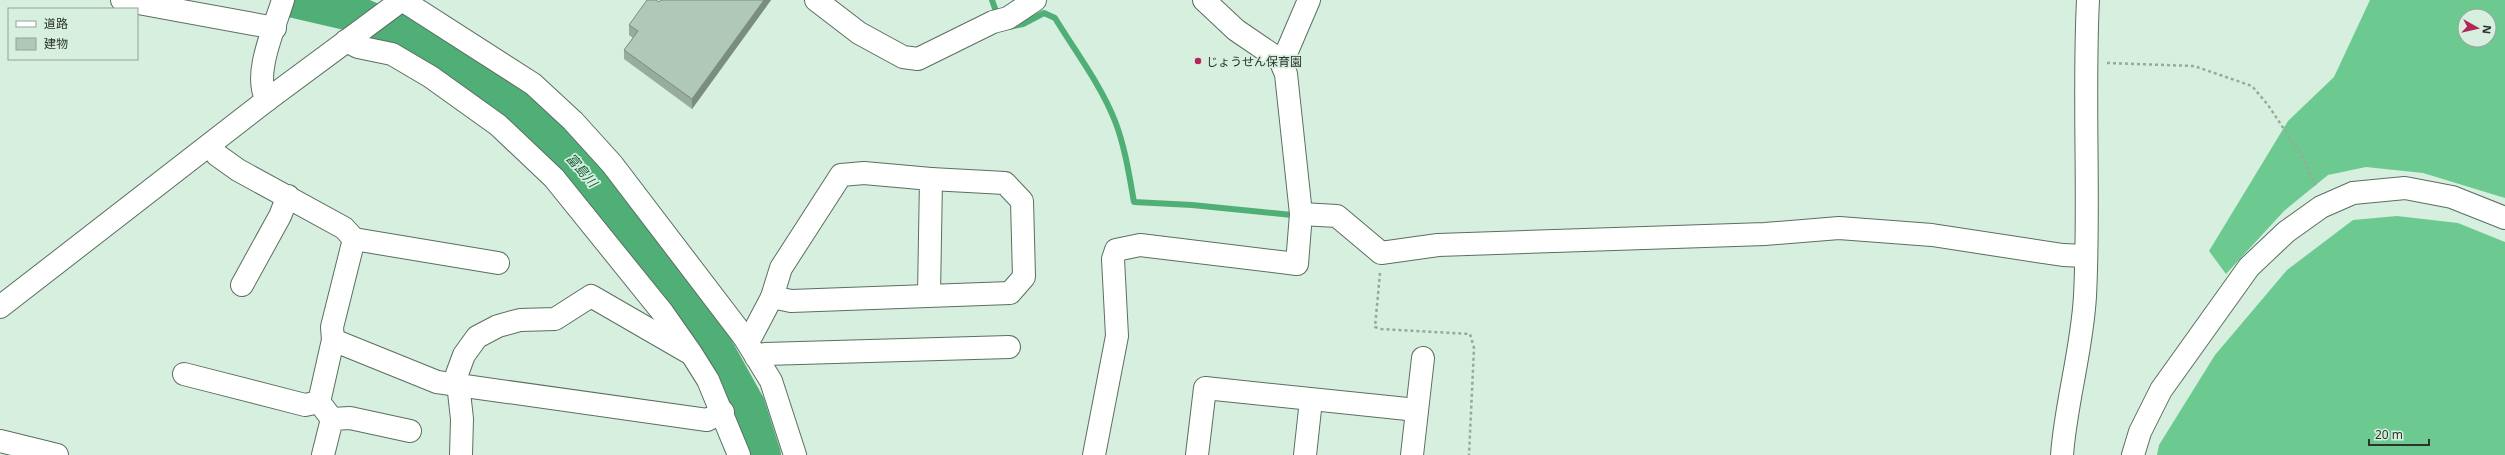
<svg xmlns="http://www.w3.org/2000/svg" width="2505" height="455" font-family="'Noto Sans','Noto Sans JP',sans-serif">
<rect width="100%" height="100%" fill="#d7efde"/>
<!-- forest -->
<g fill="#6cca91" fill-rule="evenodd">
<path d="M2370,0H2505V198L2423,173L2366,167L2328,175L2284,211L2226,274L2209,251L2288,121L2334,77ZM2465,16H2489V40H2465Z"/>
<path d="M2397,216L2458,223L2505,242V455H2157L2159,445L2215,355L2287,270L2353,220Z"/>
</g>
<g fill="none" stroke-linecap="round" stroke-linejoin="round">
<!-- stream -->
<g stroke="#50af77" stroke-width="6">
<path d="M992,0L998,17"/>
<path d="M1008,27L1023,24L1044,13L1055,18C1075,51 1101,85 1115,121C1125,147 1129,174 1134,202L1192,205L1292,215"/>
</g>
<!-- river -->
<path stroke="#50af77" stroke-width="36" d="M294,0L359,15L423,42L527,116L581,166L712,342L747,405L763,455"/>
<!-- street casing -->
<g stroke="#5a6f60" stroke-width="24">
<g id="street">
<path d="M122,0L275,28"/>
<path d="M402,0L533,84L573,121L612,164L744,337L771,381L795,455"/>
<path d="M816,0L859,33L903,57L918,59L993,22L1008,18L1035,0"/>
<path d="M346,41L358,47L392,54L431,77L498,125L554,178L663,313L691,353L708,380L739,455"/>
<path d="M1280,60L1288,49L1309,0"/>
<path d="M267,100C252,75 275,27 283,0"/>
<path d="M210,145L217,155L238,170L344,228L354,239L332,327L333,340L319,402"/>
<path d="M1301,214L1337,216L1381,253L1438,245L1765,234L1839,228L1932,235L2063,255L2086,256"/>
<path d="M354,239L498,263"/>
<path d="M242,285L280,216L288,196"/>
<path d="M772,297L791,301L1010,293L1024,277L1022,201L1005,183L931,179"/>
<path d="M744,337L752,335L772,297L781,268L841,175L864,173L931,179L929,295"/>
<path d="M333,340L437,382L707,420L723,412"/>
<path d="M756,357L765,354L1009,347"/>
<path d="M184,374L305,405L319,402L332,419"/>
<path d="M323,455L332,419L350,418L410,431"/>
<path d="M461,455L462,419L457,374L464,355L477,337L498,326L520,320L555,319L591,296L688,352"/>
<path d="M1094,455L1117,336L1113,259L1116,250L1140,245L1297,264L1301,214L1286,74L1280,60L1236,30L1204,0"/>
<path d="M1197,455L1205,388L1417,410"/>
<path d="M1305,455L1311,400"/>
<path d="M1412,455L1423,358"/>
</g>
</g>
<!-- secondary casing -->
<g stroke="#5a6f60" stroke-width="24">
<g id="secondary">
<path d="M0,307L267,100L402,0"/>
<path d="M0,441L57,455"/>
<path d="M2062,455C2066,402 2082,350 2085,296C2090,198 2083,99 2088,0"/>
<path d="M2133,455L2140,432L2161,390L2249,267L2286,232L2321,207L2353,193L2405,188L2452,197L2505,218"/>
</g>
</g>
<!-- path -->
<g stroke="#96a99c" stroke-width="2.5" stroke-dasharray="3 3" stroke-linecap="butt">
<path d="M2107,63L2194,66L2252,86L2268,105L2302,156L2316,187"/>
<path d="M1380,273L1375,327L1381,329L1470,334L1474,348L1469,455"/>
</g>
<!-- street -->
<use href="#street" stroke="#fff" stroke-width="22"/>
<!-- secondary -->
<use href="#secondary" stroke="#fff" stroke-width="22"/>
</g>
<!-- wall -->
<path fill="#97ac9e" d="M661,0H771L692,109L624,59V50L633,38L629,35V25L659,2Z"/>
<!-- shaded-wall -->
<path fill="#7b8c81" d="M764,0H771L692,109V99Z"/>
<!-- building -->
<path fill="#b0c8b8" stroke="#7b8c81" d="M647,0H656L659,2L661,0H764L692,99L624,50L638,31L629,25Z"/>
<!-- markers -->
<circle fill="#b42558" stroke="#d7efde" stroke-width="1.5" cx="1198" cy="61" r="4"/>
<g text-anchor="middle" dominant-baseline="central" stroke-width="3.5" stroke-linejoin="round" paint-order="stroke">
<!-- poi labels -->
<g font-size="12" fill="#2a332d" stroke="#d7efde" text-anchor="start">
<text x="1206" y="61">じょうせん保育園</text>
</g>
<!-- water labels -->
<g font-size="13" font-style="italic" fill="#155b37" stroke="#d7efde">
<text transform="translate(582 170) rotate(49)">富島川</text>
</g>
</g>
<!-- legend -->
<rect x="8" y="8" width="130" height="52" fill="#d7efde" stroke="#92a497"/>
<rect x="16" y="21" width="20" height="6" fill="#ffffff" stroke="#92a497"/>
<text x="44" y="28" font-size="12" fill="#2a332d">道路</text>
<rect x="16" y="38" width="20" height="12" fill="#b0c8b8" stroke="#92a497"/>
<text x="44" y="48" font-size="12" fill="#2a332d">建物</text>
<!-- north arrow -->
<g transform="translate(2477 28) rotate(98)"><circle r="19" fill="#d7efde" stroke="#92a497"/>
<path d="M0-3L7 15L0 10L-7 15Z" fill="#b42558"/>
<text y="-6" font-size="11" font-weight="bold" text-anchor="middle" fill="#2a332d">N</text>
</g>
<!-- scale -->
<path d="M2369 439v6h60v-6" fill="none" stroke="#2a332d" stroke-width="2"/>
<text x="2375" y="439" font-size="12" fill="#2a332d" stroke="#d7efde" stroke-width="3" paint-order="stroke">20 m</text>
</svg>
